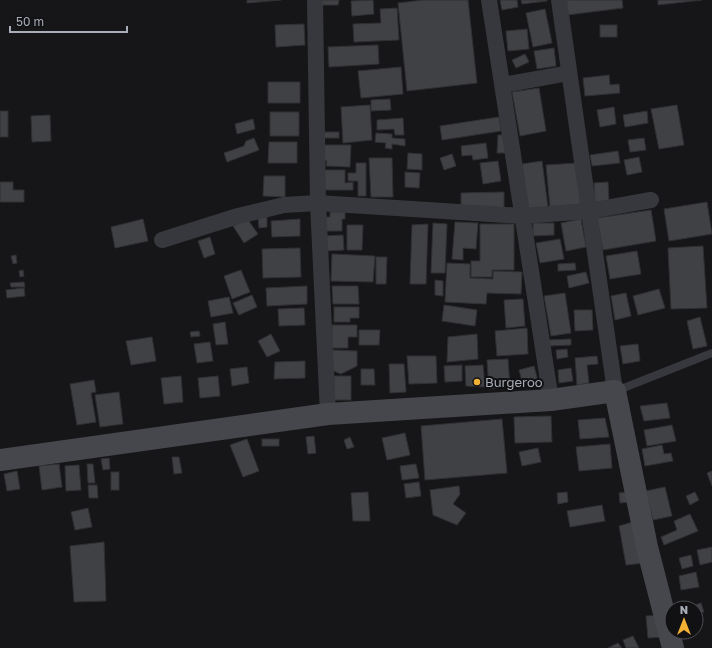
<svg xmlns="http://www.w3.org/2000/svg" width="712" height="648" font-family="'Golos Text',sans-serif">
<rect width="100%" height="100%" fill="#161618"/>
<!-- building -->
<g fill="#404145" stroke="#303034">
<path d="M247,0H281L247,3Z"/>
<path d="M318,0H339L338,5H318Z"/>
<path d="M373,0L374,14L352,16L351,1Z"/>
<path d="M423,0H468L477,83L407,91L398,3Z"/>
<path d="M500,0H517L518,7L502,10Z"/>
<path d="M521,0H547V1L522,4Z"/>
<path d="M565,0H622L623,8L567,15Z"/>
<path d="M658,0H702L658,5Z"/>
<path d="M397,8L399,40L354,42L353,24L381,23L380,9Z"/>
<path d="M545,9L552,43L533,47L526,13Z"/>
<path d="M304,24L305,45L276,47L275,25Z"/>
<rect x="600" y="25" width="17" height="12"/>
<path d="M527,29L529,49L508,51L506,31Z"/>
<path d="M378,45L379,64L329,67L328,47Z"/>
<path d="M554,48L556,66L537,69L534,51Z"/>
<path d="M525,54L529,62L516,68L512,60Z"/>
<path d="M401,67L403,94L361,98L358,71Z"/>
<path d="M609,75L610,85L619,84L620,93L585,96L583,78Z"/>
<rect x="268" y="82" width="32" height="21"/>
<path d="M539,88L546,131L520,136L512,92Z"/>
<path d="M390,99L391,110L371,111V100Z"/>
<path d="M370,105L372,140L343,143L341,107Z"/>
<path d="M677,105L684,145L659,149L651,109Z"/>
<path d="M614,107L616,124L600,127L597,110Z"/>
<rect x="0" y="111" width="8" height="26"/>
<path d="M647,111L648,123L625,127L623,115Z"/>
<rect x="270" y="112" width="29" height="24"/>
<path d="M50,115L51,141L32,142L31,116Z"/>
<path d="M499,117L501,131L442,140L440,126Z"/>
<path d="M403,118L404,135H395L394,129L377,130V120Z"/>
<path d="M253,119L255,129L237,134L235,124Z"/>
<rect x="322" y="132" width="17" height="6"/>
<path d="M376,133L392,134V138L405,139V146L392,144V149L385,148L386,143L375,142Z"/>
<path d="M498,135H505V153H497Z"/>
<path d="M254,138L259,150L227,162L224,153L244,146L246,141Z"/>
<path d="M644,138L646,150L630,152L628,140Z"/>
<path d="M269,142H297V163H268Z"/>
<path d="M486,143L488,158L473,160L472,155L462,156L461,146Z"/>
<path d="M323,145H351L350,167L326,166L327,161H322Z"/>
<path d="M618,151L620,163L592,166L590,155Z"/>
<path d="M408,153L422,154V170L407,169Z"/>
<path d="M452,154L456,166L444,170L440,158Z"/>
<path d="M639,157L642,172L627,175L624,160Z"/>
<path d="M369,158H392L393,197H371Z"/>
<path d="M498,161L501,181L483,184L480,163Z"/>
<path d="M542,161L548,207L528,210L522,164Z"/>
<path d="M356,163H366V196H358V181H348V173H356Z"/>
<path d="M577,163L581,204L550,207L546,165Z"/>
<path d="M324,170H345V183L353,182V190H324Z"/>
<path d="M405,172L420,173L419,188L405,187Z"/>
<path d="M264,176H285V197L263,196Z"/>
<path d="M0,182H13V190H24V202H0Z"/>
<path d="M608,182L609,202L595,203L594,183Z"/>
<path d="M504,192V209H461V193Z"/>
<path d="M707,202L712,234L669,241L664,209Z"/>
<path d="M651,210L656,241L603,250L597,218Z"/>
<path d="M330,212H345V219H342V231H324V217H330Z"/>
<path d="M267,216V227L259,228L258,217Z"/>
<path d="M246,217L258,234L244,243L233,226Z"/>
<path d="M143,219L148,241L115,248L111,227Z"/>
<path d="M300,219V236L272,237L271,221Z"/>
<path d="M581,219L586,247L566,251L561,223Z"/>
<path d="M455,222L478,223L476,249L463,248V260L452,259Z"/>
<path d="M433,223L447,224L445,273H431Z"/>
<path d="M533,223H554V235L533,236Z"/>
<path d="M428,224L426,284H410L412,225Z"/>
<path d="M480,224H514V270H492V277H471V261H480Z"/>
<path d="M347,225H363L362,250H347Z"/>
<path d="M343,235L344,250L325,251L324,236Z"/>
<path d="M210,237L215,254L204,258L198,241Z"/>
<path d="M560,239L564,259L540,263L536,243Z"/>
<path d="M703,246L707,308L671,309L668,248Z"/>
<path d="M300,248L301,277L263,278L262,249Z"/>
<path d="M637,251L641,274L610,279L606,256Z"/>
<path d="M332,254L375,256L373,282L331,281Z"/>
<path d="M16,255L17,263L13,264L11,256Z"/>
<path d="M376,257H387L386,284H376Z"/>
<path d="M447,263L470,264V278L493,279V271L522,272L521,294L487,293L486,304L445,302Z"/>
<path d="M575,263L576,270L558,271V264Z"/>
<path d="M23,270L24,276L20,277L19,271Z"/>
<path d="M241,270L250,292L232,299L224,276Z"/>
<path d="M586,272L589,283L569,288L567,276Z"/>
<path d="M435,280L443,281V296L435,295Z"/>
<path d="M24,282L25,287H11L10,283Z"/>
<path d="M307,286V304L267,306L266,288Z"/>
<path d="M332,286H358L359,304H333Z"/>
<path d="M24,288L25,296L7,298L6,290Z"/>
<path d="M659,289L665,308L638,315L633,296Z"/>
<path d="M565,293L571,333L551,336L544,296Z"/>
<path d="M626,293L631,316L615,320L611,296Z"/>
<path d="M252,295L257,307L239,315L233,303Z"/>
<path d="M229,297L233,313L211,317L208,301Z"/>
<path d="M523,299L525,326L506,328L504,300Z"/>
<path d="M444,305L477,310L475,326L442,321Z"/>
<path d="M334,307H359V318H350V322H334Z"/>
<path d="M304,308L305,325L279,326L278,309Z"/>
<path d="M574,310H592L593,330L575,331Z"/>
<path d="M700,317L707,346L693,349L687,321Z"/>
<path d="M225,322L228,344L216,345L213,324Z"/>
<path d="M332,325H357V337H348V348H332Z"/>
<path d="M527,328L528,354L497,356L495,331Z"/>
<path d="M359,330H380L379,345H359Z"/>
<path d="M199,331L200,336L191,337L190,332Z"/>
<path d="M271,334L280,351L267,357L258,341Z"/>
<path d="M477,334L478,359L447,362L448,337Z"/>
<path d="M152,337L156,361L131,365L126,341Z"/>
<path d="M571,339V345L549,346V340Z"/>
<path d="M210,342L213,361L197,363L194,344Z"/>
<path d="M638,344L640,361L623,364L620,346Z"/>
<path d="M567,349L568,357L557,359L556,350Z"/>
<path d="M332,350L357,351V366L341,374L331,370Z"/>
<path d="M407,356H436L437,383L409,384Z"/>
<path d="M597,356L598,364L587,365L589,383L577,385L575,358Z"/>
<path d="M508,359L510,387L489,389L487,360Z"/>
<path d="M305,361V378L274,379L275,362Z"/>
<path d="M389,364H404L406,392L390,393Z"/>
<path d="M462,365V381L445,382L444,366Z"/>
<path d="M483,365L485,387L466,386L465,366Z"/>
<path d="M534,366L538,381L523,385L519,370Z"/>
<path d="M247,367L249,383L232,386L230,369Z"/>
<path d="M571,368L573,381L559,383L558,370Z"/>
<path d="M361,369H374L375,385H361Z"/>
<path d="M181,376L183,402L164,404L161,378Z"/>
<path d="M218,376L220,396L200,398L198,378Z"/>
<rect x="334" y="376" width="17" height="24"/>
<path d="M94,380L96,392L91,393L96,422L77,425L70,384Z"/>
<path d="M119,392L123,424L100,427L95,395Z"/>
<path d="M667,403L670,418L644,421L640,406Z"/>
<path d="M551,416L552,442L515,443L514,417Z"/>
<path d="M605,418L609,437L580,439L578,420Z"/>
<path d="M502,419L507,473L425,480L421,426Z"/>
<path d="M672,425L676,441L647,446L644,430Z"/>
<path d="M405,433L410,455L387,460L382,438Z"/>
<path d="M314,436L316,453L308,454L306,437Z"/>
<path d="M350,437L354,447L347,449L344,440Z"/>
<path d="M247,439L259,471L243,477L230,445Z"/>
<rect x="262" y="439" width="17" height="7"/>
<path d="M610,444L612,468L579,471L576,447Z"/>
<path d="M662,445L664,454L671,453L673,461L645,466L642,449Z"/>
<path d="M538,448L541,462L522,466L519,452Z"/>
<path d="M172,457H179L182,473L174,474Z"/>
<path d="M109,458L110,469L103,470L101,459Z"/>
<path d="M59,464L62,487L42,490L39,466Z"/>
<path d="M87,464H93L95,483H88Z"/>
<path d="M416,464L419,478L402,480L400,466Z"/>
<path d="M79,465L81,490L66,491L65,466Z"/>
<path d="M17,471L20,489L7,491L4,474Z"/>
<path d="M712,471V486L707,473Z"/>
<rect x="111" y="472" width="8" height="18"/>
<path d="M419,482L421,496L406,498L404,484Z"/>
<path d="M88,485H97L98,498H89Z"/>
<path d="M459,486L460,494L453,504L466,513L457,525L433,515L430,490Z"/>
<path d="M665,487L672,516L653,520L646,491Z"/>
<path d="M368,492L370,521H353L351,493Z"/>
<path d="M567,492L568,502L558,504L557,493Z"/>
<path d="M629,492L630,502L620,503L619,493Z"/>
<path d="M695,492L699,500L690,505L686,496Z"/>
<path d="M602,505L605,521L570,527L567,511Z"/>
<path d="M88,508L92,527L75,530L71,512Z"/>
<path d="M690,514L698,531L664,545L661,537L677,530L674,521Z"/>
<path d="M636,521L645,563L626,565L619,526Z"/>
<path d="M104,542L106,601L74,602L70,546Z"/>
<path d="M712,547V562L700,565L697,550Z"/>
<path d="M691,555L693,566L682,569L679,558Z"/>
<path d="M696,572L699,587L681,590L679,576Z"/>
<path d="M701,603L704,612L696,614V608H689V607Z"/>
<path d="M660,615L662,637L648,638L646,616Z"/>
<path d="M633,636L639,648H626L623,640Z"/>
<path d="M618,643L622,648H608Z"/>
</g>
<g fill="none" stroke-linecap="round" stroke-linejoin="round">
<!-- lane -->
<path stroke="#37383d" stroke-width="8" d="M616,391L712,353"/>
<!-- street -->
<g stroke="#37383d" stroke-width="16">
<path d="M315,0L318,203L328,414"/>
<path d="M489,0L551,400"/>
<path d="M559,0L589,211L615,391"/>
<path d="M503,85L569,73"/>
<path d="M162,240L238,216L284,205L318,203L522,216L589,211L651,200"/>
</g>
<!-- secondary -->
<path stroke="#45474d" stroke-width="22" d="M0,460L328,414L551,400L615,391L647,547L673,648"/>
</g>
<!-- markers -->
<circle fill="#f2b134" stroke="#111113" stroke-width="1.5" cx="477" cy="382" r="4"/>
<g text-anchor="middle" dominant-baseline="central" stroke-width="4" stroke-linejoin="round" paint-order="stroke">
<!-- poi labels -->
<g font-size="13" fill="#a8adb8" stroke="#111113" text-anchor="start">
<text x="485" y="382">Burgeroo</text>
</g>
</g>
<!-- north arrow -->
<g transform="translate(684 620)"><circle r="19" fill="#111113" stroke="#4d4f55"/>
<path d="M0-3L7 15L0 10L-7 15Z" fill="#f2b134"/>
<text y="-6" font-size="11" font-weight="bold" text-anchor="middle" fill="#a8adb8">N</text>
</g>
<!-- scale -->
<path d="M10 26v6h117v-6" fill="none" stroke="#a8adb8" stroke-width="2"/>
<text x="16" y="26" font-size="12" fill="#a8adb8" stroke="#111113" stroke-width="3" paint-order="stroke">50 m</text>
</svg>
